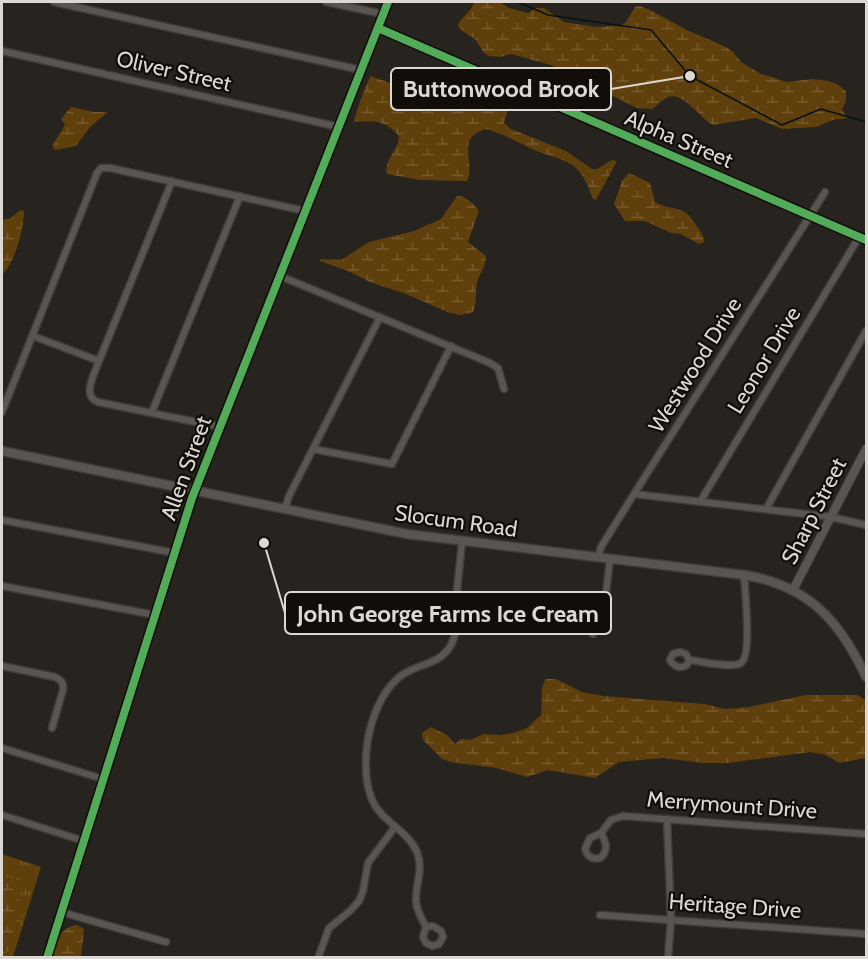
<svg xmlns="http://www.w3.org/2000/svg" width="868" height="959" font-family="Cabin,sans-serif">
<defs>
<pattern id="grass-tufts" width="24" height="20" patternUnits="userSpaceOnUse" patternTransform="scale(1.5)"><rect width="24" height="20" fill="#5f3f0b"/><path d="M3 7l-1-3M5 7V3M7 7l1-3M15 17l-1-3M17 17v-4M19 17l1-3" fill="none" stroke="#765a2e"/></pattern>
<pattern id="wetland-marsh" width="20" height="14" patternUnits="userSpaceOnUse" patternTransform="scale(1.5)"><rect width="20" height="14" fill="#5f3f0b"/><path d="M1 5h8M5 5V1M11 12h8M15 12V8" fill="none" stroke="#765a2e"/></pattern>
</defs>
<rect width="100%" height="100%" fill="#27231e"/>
<!-- grass -->
<path fill="url(#grass-tufts)" d="M2,854L41,867L13,957L2,958Z"/>
<!-- wetland -->
<g fill="url(#wetland-marsh)">
<path d="M474,2H499L509,8L528,13L535,8H544L564,22L597,27L621,25L626,22L635,7L640,6L650,10L687,30L726,47L733,52L741,62L761,74L787,82L812,79L823,80L837,84L846,91V101L842,110L848,118L833,120L816,127L782,129L756,118L713,125C701,119 683,91 668,97C662,100 656,106 652,109L637,108L551,65L511,54L500,57L489,56L484,53L475,39L462,31L458,26C460,16 471,14 474,2Z"/>
<path d="M371,76L419,94L480,111L494,104L503,103L508,108L504,123L511,129L566,151L592,169H597L612,160L617,161L596,200L592,198C590,189 584,176 577,169C565,158 548,156 534,150C518,142 503,134 486,129C455,137 476,164 467,181L421,180L387,174C383,161 399,149 399,136C383,119 375,121 354,122C355,115 367,80 371,76Z"/>
<path d="M71,107L94,112H108L90,127L76,146L55,150L52,146L65,125L61,119Z"/>
<path d="M629,173L650,183L655,202C674,213 682,202 696,225C700,231 704,235 704,242L699,244L681,234L671,233L645,221H625L614,204L622,181Z"/>
<path d="M457,196C466,196 474,204 479,211L468,242L486,256C486,267 479,274 477,283C475,293 477,303 473,312L462,315L450,313L406,294L370,282L348,271L320,261V259L341,260L369,242L414,231L441,219Z"/>
<path d="M20,210L24,211C24,227 15,264 2,274V220L11,218Z"/>
<path d="M546,679H556L582,692L603,696L705,704L725,709L749,707L806,695H857L866,700V758L839,763L826,755L810,752L728,763H703L663,758L619,762L595,778L548,770L527,777L496,768L451,762L442,759L423,740L422,733L431,727L447,735L455,744L461,739L470,740L484,734L500,735L514,733L527,728L541,715C543,704 539,687 546,679Z"/>
<path d="M2,875L9,878L17,877L24,883L19,902L23,917L16,925L18,936L14,950L6,952L3,958Z"/>
<path d="M77,925L84,929L81,957L51,958C55,943 60,927 77,925Z"/>
</g>
<g fill="none" stroke-linecap="round" stroke-linejoin="round">
<!-- stream -->
<path stroke="#061114" stroke-width="1.5" d="M518,2L548,15L651,30L690,76L782,125L821,109L866,122"/>
<!-- minor casing -->
<g stroke="#403d39" stroke-width="9">
<g id="minor">
<path d="M54,2L361,70"/>
<path d="M326,2L383,14"/>
<path d="M378,28L866,240"/>
<path d="M2,51L339,127"/>
<path d="M172,181L99,361C95,373 81,396 98,402L220,427"/>
<path d="M280,276L490,363L498,368L504,389"/>
<path d="M33,336L99,361"/>
<path d="M2,412L97,173L101,168H110L305,211"/>
<path d="M152,412L240,196"/>
<path d="M313,449L392,464L451,346"/>
<path d="M634,494L831,517L866,525"/>
<path d="M700,502L859,237"/>
<path d="M285,509L289,496L380,317"/>
<path d="M766,509L866,331"/>
<path d="M2,520L175,553"/>
<path d="M598,557L601,547L634,494L825,192"/>
<path d="M2,586L155,615"/>
<path d="M593,634L605,601L610,559"/>
<path d="M689,660L687,665C681,669 674,667 670,660L673,654L680,652L686,654L689,660C700,661 732,669 741,663C752,656 745,590 744,575"/>
<path d="M2,666L55,677C61,680 64,682 63,690L52,728"/>
<path d="M2,748L103,779"/>
<path d="M2,815L84,841"/>
<path d="M667,819L671,920L668,958"/>
<path d="M601,833C606,842 609,851 600,858C592,860 587,856 585,849L590,838L601,833L611,820L623,816L866,834"/>
<path d="M61,912L166,942"/>
<path d="M600,915L866,934"/>
<path d="M426,927L423,937L426,943L432,946L439,944L443,937L441,931L433,926L426,927C422,919 417,911 416,902C415,884 424,870 417,852C407,829 379,821 371,797C358,761 370,698 402,675C419,663 440,665 451,645C459,630 455,616 456,600C458,581 460,561 462,542"/>
<path d="M318,958L329,928L350,911L359,901L363,891L368,863L395,827"/>
</g>
</g>
<!-- tertiary casing -->
<g stroke="#403d39" stroke-width="10">
<g id="tertiary">
<path d="M793,590L866,449"/>
<path d="M47,958L192,498L388,2"/>
</g>
</g>
<!-- secondary casing -->
<g stroke="#403d39" stroke-width="11">
<path id="secondary" d="M2,451L407,534L744,575C808,585 840,621 866,677"/>
</g>
<!-- minor -->
<use href="#minor" stroke="#595652" stroke-width="6"/>
<!-- tertiary -->
<use href="#tertiary" stroke="#595652" stroke-width="8"/>
<!-- secondary -->
<use href="#secondary" stroke="#595652" stroke-width="8"/>
<!-- cycleway casing -->
<g stroke="#110d09" stroke-width="11">
<g id="cycleway">
<path d="M378,28L866,240"/>
<path d="M47,958L192,498L388,2"/>
</g>
</g>
<!-- cycleway -->
<use href="#cycleway" stroke="#51ab58" stroke-width="8"/>
</g>
<g text-anchor="middle" dominant-baseline="central" stroke-width="4.5" stroke-linejoin="round" paint-order="stroke">
<!-- street labels -->
<g font-size="22" fill="#ddd8d2" stroke="#110d09">
<text transform="translate(174 71) rotate(13)">Oliver Street</text>
<text transform="translate(679 139) rotate(23)">Alpha Street</text>
<text transform="translate(764 360) rotate(-59)">Leonor Drive</text>
<text transform="translate(695 365) rotate(-58)">Westwood Drive</text>
<text transform="translate(186 468) rotate(-70)">Allen Street</text>
<text transform="translate(814 511) rotate(-63)">Sharp Street</text>
<text transform="translate(456 521) rotate(8)">Slocum Road</text>
<text transform="translate(732 805) rotate(4)">Merrymount Drive</text>
<text transform="translate(735 906) rotate(4)">Heritage Drive</text>
</g>
</g>
<!-- callouts -->
<path fill="none" stroke="#ddd8d2" stroke-width="2" d="M690 76L611 89M264 543L285 613"/>
<g fill="#ddd8d2" stroke="#110d09" stroke-width="2">
<circle cx="690" cy="76" r="6"/>
<circle cx="264" cy="543" r="6"/>
</g>
<g fill="#110d09" stroke="#ddd8d2" stroke-width="2">
<rect x="391" y="68" width="220" height="42" rx="6"/>
<rect x="285" y="592" width="326" height="42" rx="6"/>
</g>
<g font-size="24" text-anchor="middle" font-weight="bold" fill="#ddd8d2">
<text x="501" y="97">Buttonwood Brook</text>
<text x="448" y="622">John George Farms Ice Cream</text>
</g>
<!-- border -->
<rect width="868" height="959" fill="none" stroke="#ddd8d2" stroke-width="6"/>
</svg>
